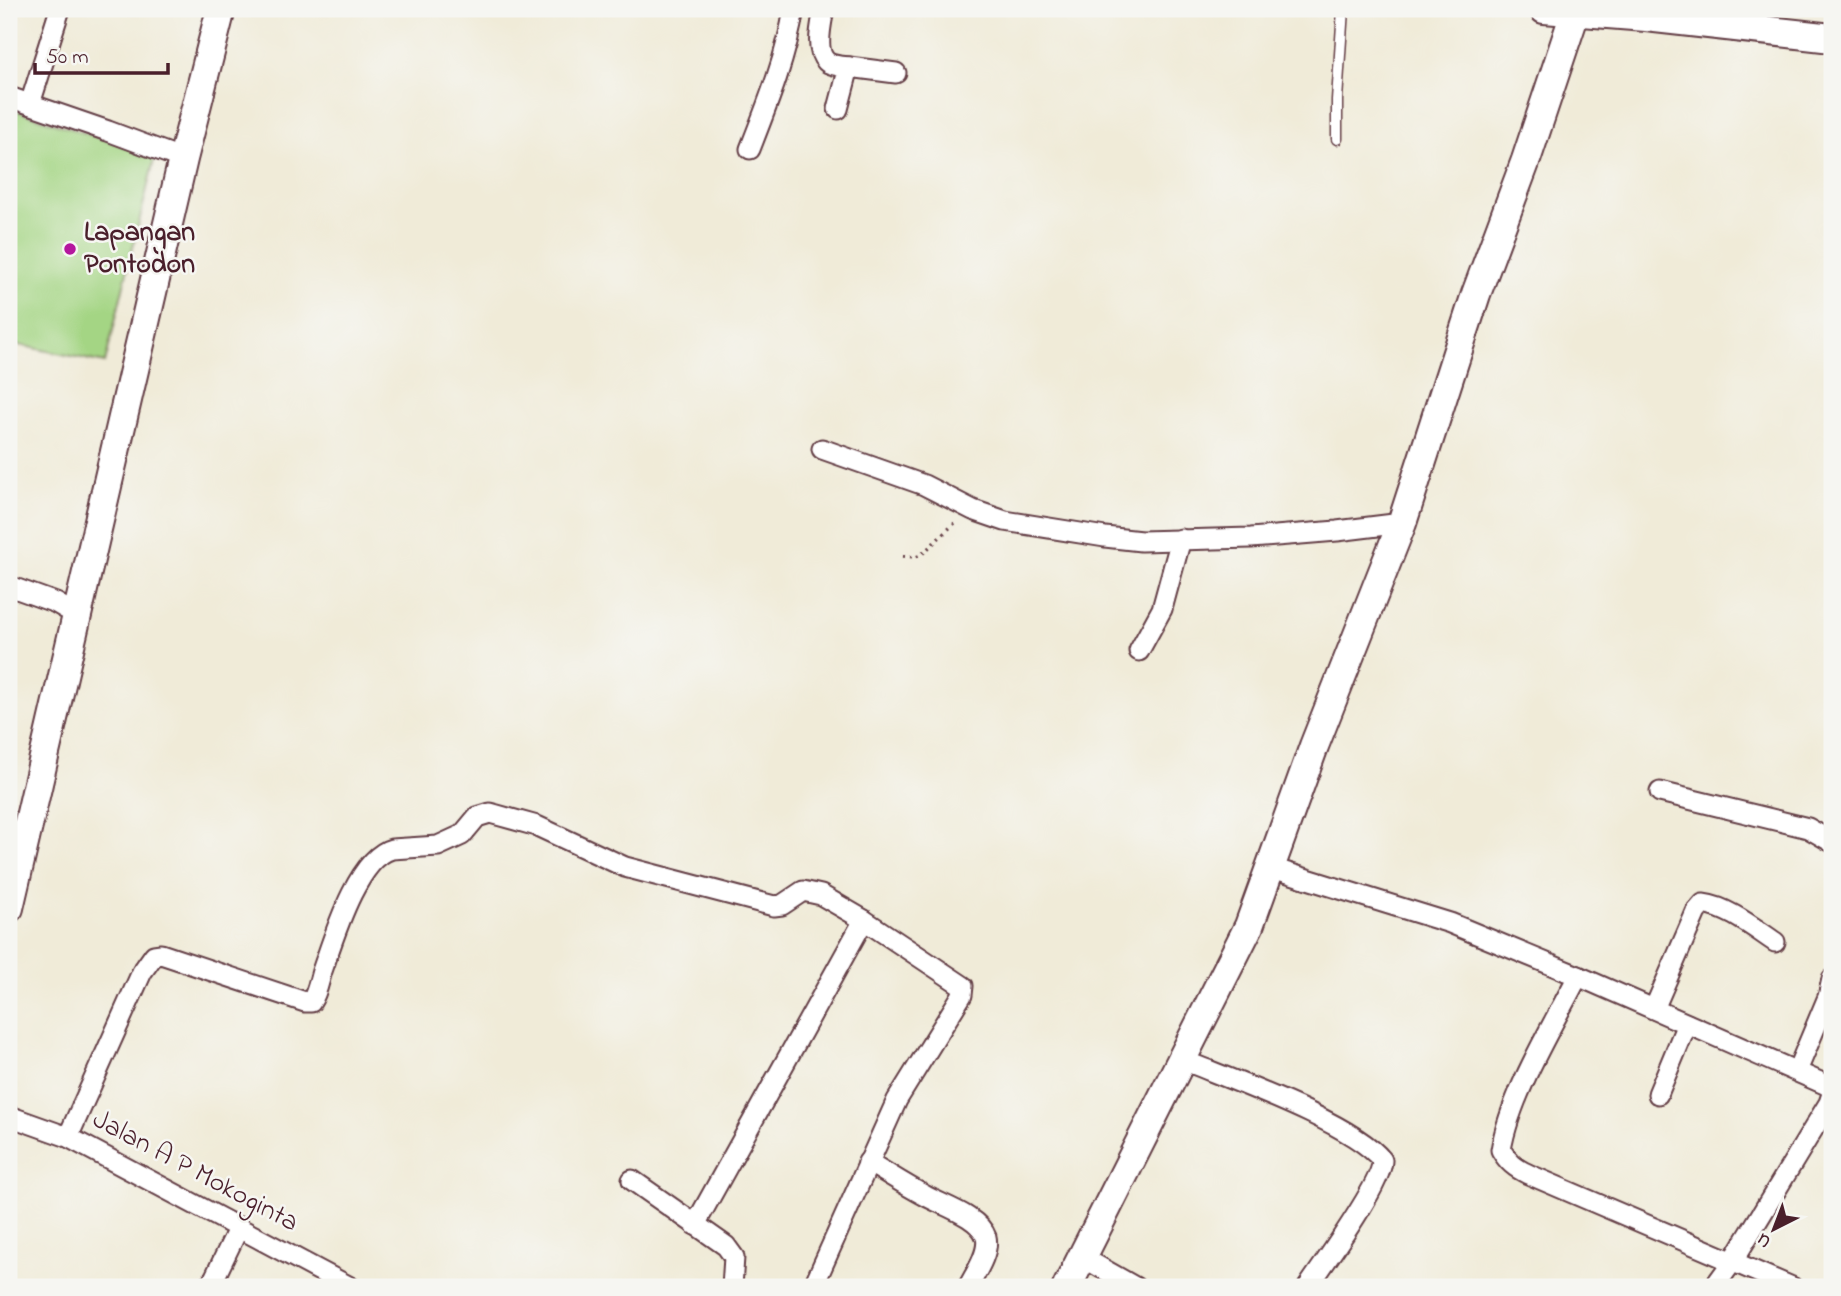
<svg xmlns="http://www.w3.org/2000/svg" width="1841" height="1296" font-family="'Indie Flower',sans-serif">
<rect width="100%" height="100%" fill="#f6f6f2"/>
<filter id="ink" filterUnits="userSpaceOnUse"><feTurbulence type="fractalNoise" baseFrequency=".0143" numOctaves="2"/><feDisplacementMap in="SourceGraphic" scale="14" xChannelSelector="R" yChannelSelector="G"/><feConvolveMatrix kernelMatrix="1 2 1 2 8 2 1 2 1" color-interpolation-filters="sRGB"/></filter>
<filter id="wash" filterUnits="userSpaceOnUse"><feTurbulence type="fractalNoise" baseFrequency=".00686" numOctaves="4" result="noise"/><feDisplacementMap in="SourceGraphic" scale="28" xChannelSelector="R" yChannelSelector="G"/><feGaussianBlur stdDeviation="1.57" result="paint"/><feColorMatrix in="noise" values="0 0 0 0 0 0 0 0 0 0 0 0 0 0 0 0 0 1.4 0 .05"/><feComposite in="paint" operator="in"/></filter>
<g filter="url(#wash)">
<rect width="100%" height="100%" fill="#f0ebd8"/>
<!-- green -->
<path fill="#a4d584" stroke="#777a58" stroke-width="2" d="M9,108L155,156L105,363L9,343Z"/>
</g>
<g filter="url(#ink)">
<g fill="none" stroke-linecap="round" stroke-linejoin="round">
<!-- lane casing -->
<g stroke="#633e45" stroke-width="13">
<path id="lane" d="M1337,139V100L1343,9"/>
</g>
<!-- street casing -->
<g stroke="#633e45" stroke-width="23">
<g id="street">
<path d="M824,9C822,22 814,50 826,61C831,66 842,66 849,67L838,109"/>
<path d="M849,67L896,73"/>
<path d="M9,97L108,131L183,159"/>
<path d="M30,104L60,9"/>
<path d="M750,149C768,103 786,58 794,9"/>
<path d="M822,449L924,485L973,510L1005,521L1105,537L1141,541L1251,538L1337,531L1402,523"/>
<path d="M9,586L56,603L78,616"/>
<path d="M1139,651L1162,609L1181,539"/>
<path d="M1660,792L1808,828L1832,842"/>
<path d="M1272,868L1450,923L1578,976L1829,1086L1832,1094L1829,1103L1733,1261L1714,1287"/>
<path d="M1578,976C1552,1027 1510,1095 1501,1150C1508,1162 1515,1168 1528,1174L1792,1287"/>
<path d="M1654,1009L1696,912L1703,904C1728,907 1754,928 1775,942"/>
<path d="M1183,1060C1231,1080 1351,1122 1382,1160C1384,1181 1322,1266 1308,1287"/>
<path d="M1797,1071L1828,997L1832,979"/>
<path d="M1658,1094L1687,1024"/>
<path d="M9,1116L68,1137L350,1287"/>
<path d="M68,1137L142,972L154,955L161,954L305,1002H311C317,994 319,981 322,971C333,940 357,858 392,849L438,846L462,835L477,817L490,813L537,826L625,867L774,906L782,905L803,891L821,895L864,920L963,986L962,995L897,1100L813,1287"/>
<path d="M868,1162C887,1173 905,1185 924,1195C941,1205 979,1216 986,1237C990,1252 975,1274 968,1287"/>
<path d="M632,1180L726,1246L734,1257L732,1287"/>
<path d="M695,1225L864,920"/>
<path d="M1082,1257L1135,1287"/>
<path d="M210,1287L239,1227"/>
</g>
</g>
<!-- secondary casing -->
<g stroke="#633e45" stroke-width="32">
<g id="secondary">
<path d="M1544,9L1646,17L1832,38"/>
<path d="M9,908L183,159L221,9"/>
<path d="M1067,1287L1249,926L1314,746L1402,523L1476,294L1526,160L1575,13"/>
</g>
</g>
<!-- path -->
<path stroke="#633e45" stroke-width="3.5" stroke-dasharray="2 5" stroke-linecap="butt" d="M903,556L916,557L921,555L957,521"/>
<!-- lane -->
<use href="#lane" stroke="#fff" stroke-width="10"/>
<!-- street -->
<use href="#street" stroke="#fff" stroke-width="19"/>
<!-- secondary -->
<use href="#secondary" stroke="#fff" stroke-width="28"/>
</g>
</g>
<!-- markers -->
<circle fill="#b5179e" stroke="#f6f6f2" stroke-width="2.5" cx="70" cy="249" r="7"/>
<g text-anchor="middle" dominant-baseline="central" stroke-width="5" stroke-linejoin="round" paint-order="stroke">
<!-- poi labels -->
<g font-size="28" font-weight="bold" fill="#4a1f2b" stroke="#f6f6f2" text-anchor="start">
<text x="84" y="233">Lapangan<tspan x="84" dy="32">Pontodon</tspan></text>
</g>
<!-- street labels -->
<g font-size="28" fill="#4a1f2b" stroke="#f6f6f2">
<text transform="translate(195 1172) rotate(28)">Jalan A P Mokoginta</text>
</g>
</g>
<!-- margin -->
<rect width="1841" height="1296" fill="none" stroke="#f6f6f2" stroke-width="35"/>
<!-- north arrow -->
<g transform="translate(1774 1229) rotate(222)" stroke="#f6f6f2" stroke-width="5" paint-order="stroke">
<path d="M0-5L12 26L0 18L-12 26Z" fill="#4a1f2b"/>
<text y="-10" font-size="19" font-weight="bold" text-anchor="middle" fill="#4a1f2b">U</text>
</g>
<!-- scale -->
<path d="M35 63v10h133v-10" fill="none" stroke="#4a1f2b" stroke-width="3.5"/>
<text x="46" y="63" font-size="21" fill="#4a1f2b" stroke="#f6f6f2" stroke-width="5" paint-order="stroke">50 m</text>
</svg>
